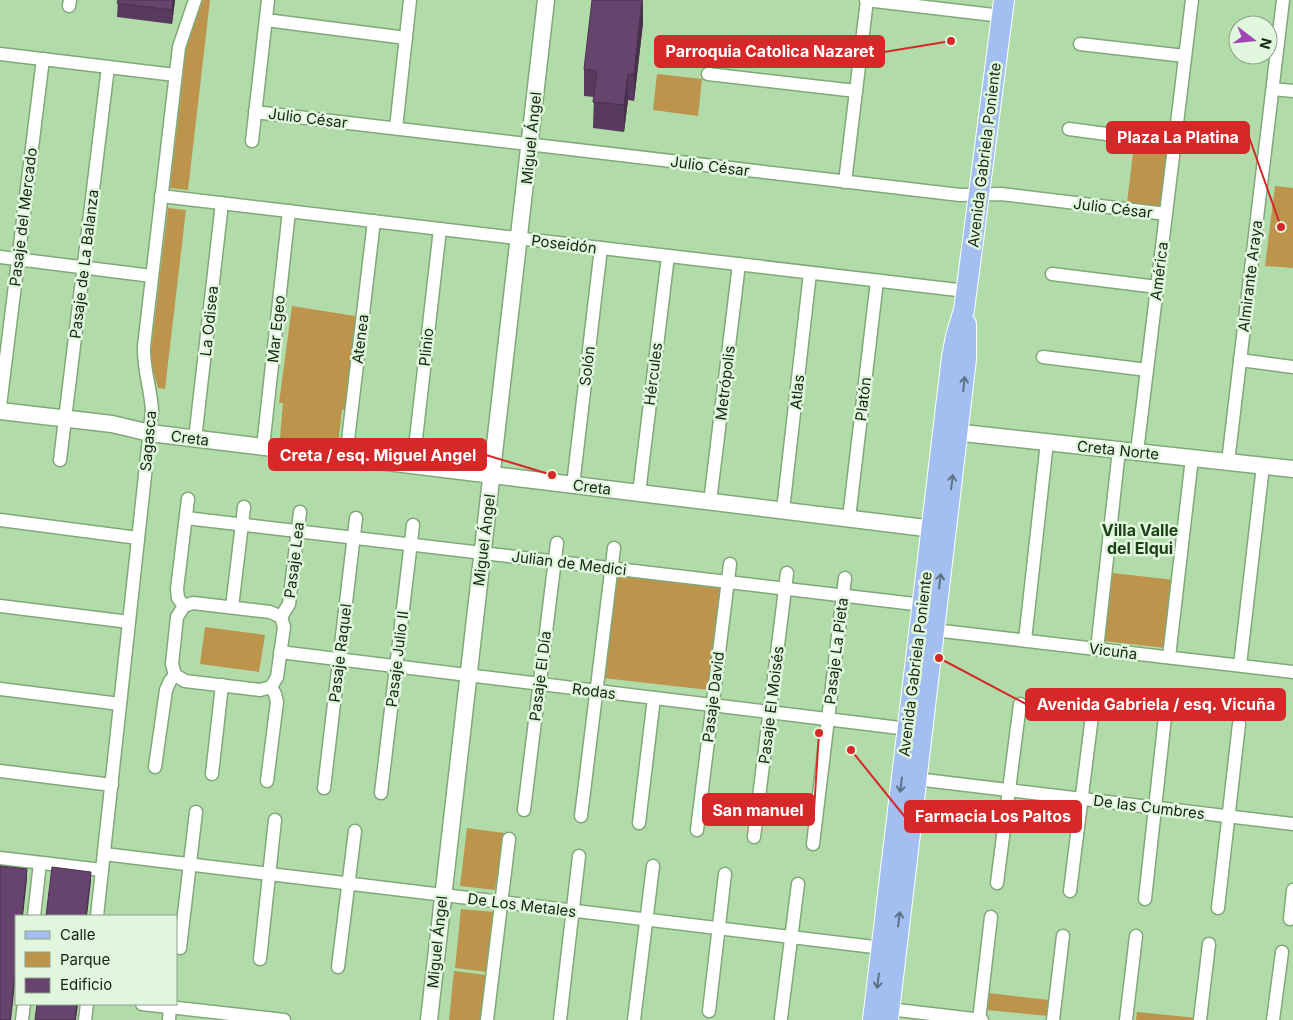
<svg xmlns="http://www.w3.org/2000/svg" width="1293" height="1020" font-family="Inter,sans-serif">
<rect width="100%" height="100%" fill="#b2dbaa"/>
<!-- green -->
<g fill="#bc944b">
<path d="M203,0H210L188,190L170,188L187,41Z"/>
<path d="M657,74L702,79L698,116L653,110Z"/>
<path d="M1134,145L1169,149L1162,207L1127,203Z"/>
<path d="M1275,186L1293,188V268L1265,266Z"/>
<path d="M168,208L186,210L165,389L158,388L150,359Z"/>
<path d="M292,306L361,317L348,410H342L338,444L280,438L283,403H279Z"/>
<path d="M1113,573L1174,580L1165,648L1104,641Z"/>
<path d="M615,574L722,588L709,690L603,678Z"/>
<path d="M205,627L265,635L259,672L200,664Z"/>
<path d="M467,828L504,833L495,890L460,886Z"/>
<path d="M461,909L495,912L488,972L455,968Z"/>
<path d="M454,971L486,975L482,1020H449Z"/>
<path d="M989,993L1049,1000L1048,1016L987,1010Z"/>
<path d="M1137,1012L1197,1018V1020H1136Z"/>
</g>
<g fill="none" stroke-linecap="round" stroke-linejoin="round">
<!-- minor casing -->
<g stroke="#80a879" stroke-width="15">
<g id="minor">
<path d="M866,0L1002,16"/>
<path d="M69,6L70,0"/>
<path d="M266,20L406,38"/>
<path d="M1080,44L1185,56"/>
<path d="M0,54L175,75"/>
<path d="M708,74L856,91"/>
<path d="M1273,89L1293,91"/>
<path d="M255,112L960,195L1001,194L1166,214"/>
<path d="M396,128L410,0"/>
<path d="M1069,129L1174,143"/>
<path d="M252,141L268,0"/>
<path d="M845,182L867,0"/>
<path d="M161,196L966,291"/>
<path d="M0,257L152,276"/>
<path d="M1052,274L1157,287"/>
<path d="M1043,357L1147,370"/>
<path d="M1240,360L1293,367"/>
<path d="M0,406L43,59"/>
<path d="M195,439L222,203"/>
<path d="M263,447L289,211"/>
<path d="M1137,452L1192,0"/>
<path d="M346,457L374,221"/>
<path d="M60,460L108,67"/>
<path d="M1228,462L1283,0"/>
<path d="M413,465L440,229"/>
<path d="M573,485L601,248"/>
<path d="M639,493L668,256"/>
<path d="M710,502L739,264"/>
<path d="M783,510L810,273"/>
<path d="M186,518L923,605"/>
<path d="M849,518L877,281"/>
<path d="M0,520L138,538"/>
<path d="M193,603L270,612L281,617L284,627L277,677L271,687L260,690L185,681L175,675L172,664L177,617L184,606Z"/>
<path d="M0,606L129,622"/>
<path d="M184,606L178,598L177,589L188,499"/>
<path d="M232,607L244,507"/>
<path d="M281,617L289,604L300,512"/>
<path d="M934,630L1293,672"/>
<path d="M1025,640L1047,442"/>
<path d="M1097,649L1119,450"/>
<path d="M280,652L908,729"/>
<path d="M1169,657L1192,458"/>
<path d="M1240,665L1263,466"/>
<path d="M0,689L120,704"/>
<path d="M155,767L166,690L170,681L175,675"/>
<path d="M0,771L112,785"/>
<path d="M212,774L222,685"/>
<path d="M916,779L1293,824"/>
<path d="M267,781L277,702L275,694L271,687"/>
<path d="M324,788L356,518"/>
<path d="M381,793L413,525"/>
<path d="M524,810L557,543"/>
<path d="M581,816L614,548"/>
<path d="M639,823L654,698"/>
<path d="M697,830L730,564"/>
<path d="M754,837L787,573"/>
<path d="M813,844L845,578"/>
<path d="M104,854L882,948"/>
<path d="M0,858L102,870"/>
<path d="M997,883L1020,704"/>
<path d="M1070,891L1093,708"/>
<path d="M1145,899L1165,717"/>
<path d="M1218,908L1239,724"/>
<path d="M34,916L40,863"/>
<path d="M97,916L152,411C151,389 143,369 144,346L179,47L195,0"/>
<path d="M1290,919L1293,890"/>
<path d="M180,948L196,812"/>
<path d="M260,959L275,820"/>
<path d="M338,967L355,831"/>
<path d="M142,1004L284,1020"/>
<path d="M889,1009L982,1020"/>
<path d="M709,1011L725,874"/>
<path d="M781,1018L798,884"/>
<path d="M22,1020L24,1004"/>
<path d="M85,1020L87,1004"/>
<path d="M169,1020L170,1007"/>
<path d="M487,1020L509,839"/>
<path d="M560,1020L579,856"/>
<path d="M634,1020L653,866"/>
<path d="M979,1020L991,917"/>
<path d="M1053,1020L1063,936"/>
<path d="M1126,1020L1136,936"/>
<path d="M1200,1020L1209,944"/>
<path d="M1273,1020L1282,952"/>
</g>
</g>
<!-- tertiary casing -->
<g stroke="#80a879" stroke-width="19">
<g id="tertiary">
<path d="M0,411L112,424L150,433L942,530"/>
<path d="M945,431L1293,469"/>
<path d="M429,1020L546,0"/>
</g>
</g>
<!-- primary casing -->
<g stroke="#fff" stroke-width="22">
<g id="primary">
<path d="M873,1020L952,357L956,336L964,310L1004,0"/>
<path d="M888,1020L966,359V324"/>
</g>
</g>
<!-- minor -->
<use href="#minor" stroke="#fff" stroke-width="12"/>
<!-- tertiary -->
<use href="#tertiary" stroke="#fff" stroke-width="16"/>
<!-- primary -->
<use href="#primary" stroke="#a3bff1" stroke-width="20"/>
</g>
<!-- wall -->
<g fill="#593a5f">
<path d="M118,0H175L172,24L117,17Z"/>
<path d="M643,0V23L634,101L628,100L624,132L593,128L594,97L584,96V69Z"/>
</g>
<!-- shaded-wall -->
<g fill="#48304d">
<path d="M173,0H175L172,24V10Z"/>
<path d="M642,0L643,23L634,101V74Z"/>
<path d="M628,74V100L624,132V105Z"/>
<path d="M27,869V879L23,916H22Z"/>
<path d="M91,872V881L87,916H86Z"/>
<path d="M16,965V974L11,1020H10Z"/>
<path d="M77,1004H78L76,1020H75Z"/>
</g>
<!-- building -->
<g fill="#67446e" stroke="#48304d">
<path d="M118,0H173L172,10L117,3Z"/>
<path d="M592,0H642L634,74H628L624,105L593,102L597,71L584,69Z"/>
<path d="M0,866L27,869L22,916H16V965L10,1020H0Z"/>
<path d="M52,867L91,872L86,916H46Z"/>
<path d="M37,1004H77L75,1020H35Z"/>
</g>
<!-- one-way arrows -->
<defs><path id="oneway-shaft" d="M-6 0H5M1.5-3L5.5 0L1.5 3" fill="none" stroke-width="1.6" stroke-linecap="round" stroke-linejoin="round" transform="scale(1.25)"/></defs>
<g stroke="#5c7281">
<use href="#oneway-shaft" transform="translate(964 384) rotate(-84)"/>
<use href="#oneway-shaft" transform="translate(952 482) rotate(-83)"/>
<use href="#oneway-shaft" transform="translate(940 581) rotate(-83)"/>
<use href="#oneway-shaft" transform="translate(901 785) rotate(97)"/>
<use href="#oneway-shaft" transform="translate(899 919) rotate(-83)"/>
<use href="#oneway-shaft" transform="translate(878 981) rotate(97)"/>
</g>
<g text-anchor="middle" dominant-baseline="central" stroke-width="5" stroke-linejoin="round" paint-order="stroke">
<!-- street labels -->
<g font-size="15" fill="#142411" stroke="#e0f6dd">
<text transform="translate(308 118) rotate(7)">Julio César</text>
<text transform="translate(531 138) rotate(-84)">Miguel Ángel</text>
<text transform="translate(984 155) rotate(-83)">Avenida Gabriela Poniente</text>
<text transform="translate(710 166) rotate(7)">Julio César</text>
<text transform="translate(1113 208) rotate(7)">Julio César</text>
<text transform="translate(23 217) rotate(-83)">Pasaje del Mercado</text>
<text transform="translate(564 244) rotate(7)">Poseidón</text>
<text transform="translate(84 264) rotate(-83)">Pasaje de La Balanza</text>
<text transform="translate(1159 271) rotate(-83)">América</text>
<text transform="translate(1250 276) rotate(-83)">Almirante Araya</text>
<text transform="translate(209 321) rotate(-84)">La Odisea</text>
<text transform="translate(276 329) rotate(-84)">Mar Egeo</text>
<text transform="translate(360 339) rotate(-83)">Atenea</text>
<text transform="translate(426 347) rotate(-84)">Plinio</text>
<text transform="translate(587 366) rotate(-83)">Solón</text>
<text transform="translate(653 374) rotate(-83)">Hércules</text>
<text transform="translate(725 383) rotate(-83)">Metrópolis</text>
<text transform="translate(797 392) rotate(-84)">Atlas</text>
<text transform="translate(863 399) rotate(-83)">Platón</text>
<text transform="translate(190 438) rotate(7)">Creta</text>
<text transform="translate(148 441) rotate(-85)">Sagasca</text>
<text transform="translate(1118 450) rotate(6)">Creta Norte</text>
<text transform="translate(592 487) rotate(7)">Creta</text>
<text transform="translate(484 540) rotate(-83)">Miguel Ángel</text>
<text transform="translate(294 560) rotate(-83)">Pasaje Lea</text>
<text transform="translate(569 563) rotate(7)">Julian de Medici</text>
<text transform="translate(836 651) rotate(-83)">Pasaje La Pieta</text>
<text transform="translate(1113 651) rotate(7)">Vicuña</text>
<text transform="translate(340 653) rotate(-83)">Pasaje Raquel</text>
<text transform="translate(397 659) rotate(-83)">Pasaje Julio II</text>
<text transform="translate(915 664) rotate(-83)">Avenida Gabriela Poniente</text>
<text transform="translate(540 676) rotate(-83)">Pasaje El Día</text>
<text transform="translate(594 691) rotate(7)">Rodas</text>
<text transform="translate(713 697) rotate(-83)">Pasaje David</text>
<text transform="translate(771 705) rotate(-83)">Pasaje El Moisés</text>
<text transform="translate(1149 807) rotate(7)">De las Cumbres</text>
<text transform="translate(522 905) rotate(7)">De Los Metales</text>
<text transform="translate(437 942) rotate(-84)">Miguel Ángel</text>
</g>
<!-- neighbourhood labels -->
<g font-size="16" font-weight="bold" fill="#1c4016" stroke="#e0f6dd">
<text x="1140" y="530">Villa Valle<tspan x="1140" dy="18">del Elqui</tspan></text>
</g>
</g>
<!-- callouts -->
<path fill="none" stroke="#d62828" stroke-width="2" d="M951 41L884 52M1281 227L1249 137M552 475L486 455M939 658L1026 704M819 733L814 810M851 750L905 817"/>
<g fill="#d62828" stroke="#e0f6dd" stroke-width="2">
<circle cx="951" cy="41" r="5"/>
<circle cx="1281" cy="227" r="5"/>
<circle cx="552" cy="475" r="5"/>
<circle cx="939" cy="658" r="5"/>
<circle cx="819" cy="733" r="5"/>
<circle cx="851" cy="750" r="5"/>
</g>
<g fill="#d62828" stroke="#d62828" stroke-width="2">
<rect x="655" y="36" width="229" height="31" rx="5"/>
<rect x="1107" y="122" width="142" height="31" rx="5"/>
<rect x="269" y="439" width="217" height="31" rx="5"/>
<rect x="1026" y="689" width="259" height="31" rx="5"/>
<rect x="703" y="794" width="111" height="31" rx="5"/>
<rect x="905" y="801" width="176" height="31" rx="5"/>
</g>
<g font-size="16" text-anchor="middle" font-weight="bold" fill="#fff">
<text x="770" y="57">Parroquia Catolica Nazaret</text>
<text x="1178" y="143">Plaza La Platina</text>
<text x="378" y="461">Creta / esq. Miguel Angel</text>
<text x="1156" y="710">Avenida Gabriela / esq. Vicuña</text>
<text x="758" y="816">San manuel</text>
<text x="993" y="822">Farmacia Los Paltos</text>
</g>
<!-- legend -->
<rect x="15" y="915" width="162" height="90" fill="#e0f6dd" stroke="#8ea28b"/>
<rect x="25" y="931" width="25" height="8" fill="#a3bff1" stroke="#8ea28b"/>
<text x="60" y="940" font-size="15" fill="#142411">Calle</text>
<rect x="25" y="952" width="25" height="15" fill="#bc944b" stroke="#8ea28b"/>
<text x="60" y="965" font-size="15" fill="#142411">Parque</text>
<rect x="25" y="978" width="25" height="15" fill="#67446e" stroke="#8ea28b"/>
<text x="60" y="990" font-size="15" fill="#142411">Edificio</text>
<!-- north arrow -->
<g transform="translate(1253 40) rotate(106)"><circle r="24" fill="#e0f6dd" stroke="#8ea28b"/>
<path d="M0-4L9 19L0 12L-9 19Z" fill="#a046b2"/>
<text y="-8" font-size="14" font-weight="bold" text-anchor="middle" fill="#142411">N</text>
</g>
</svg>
